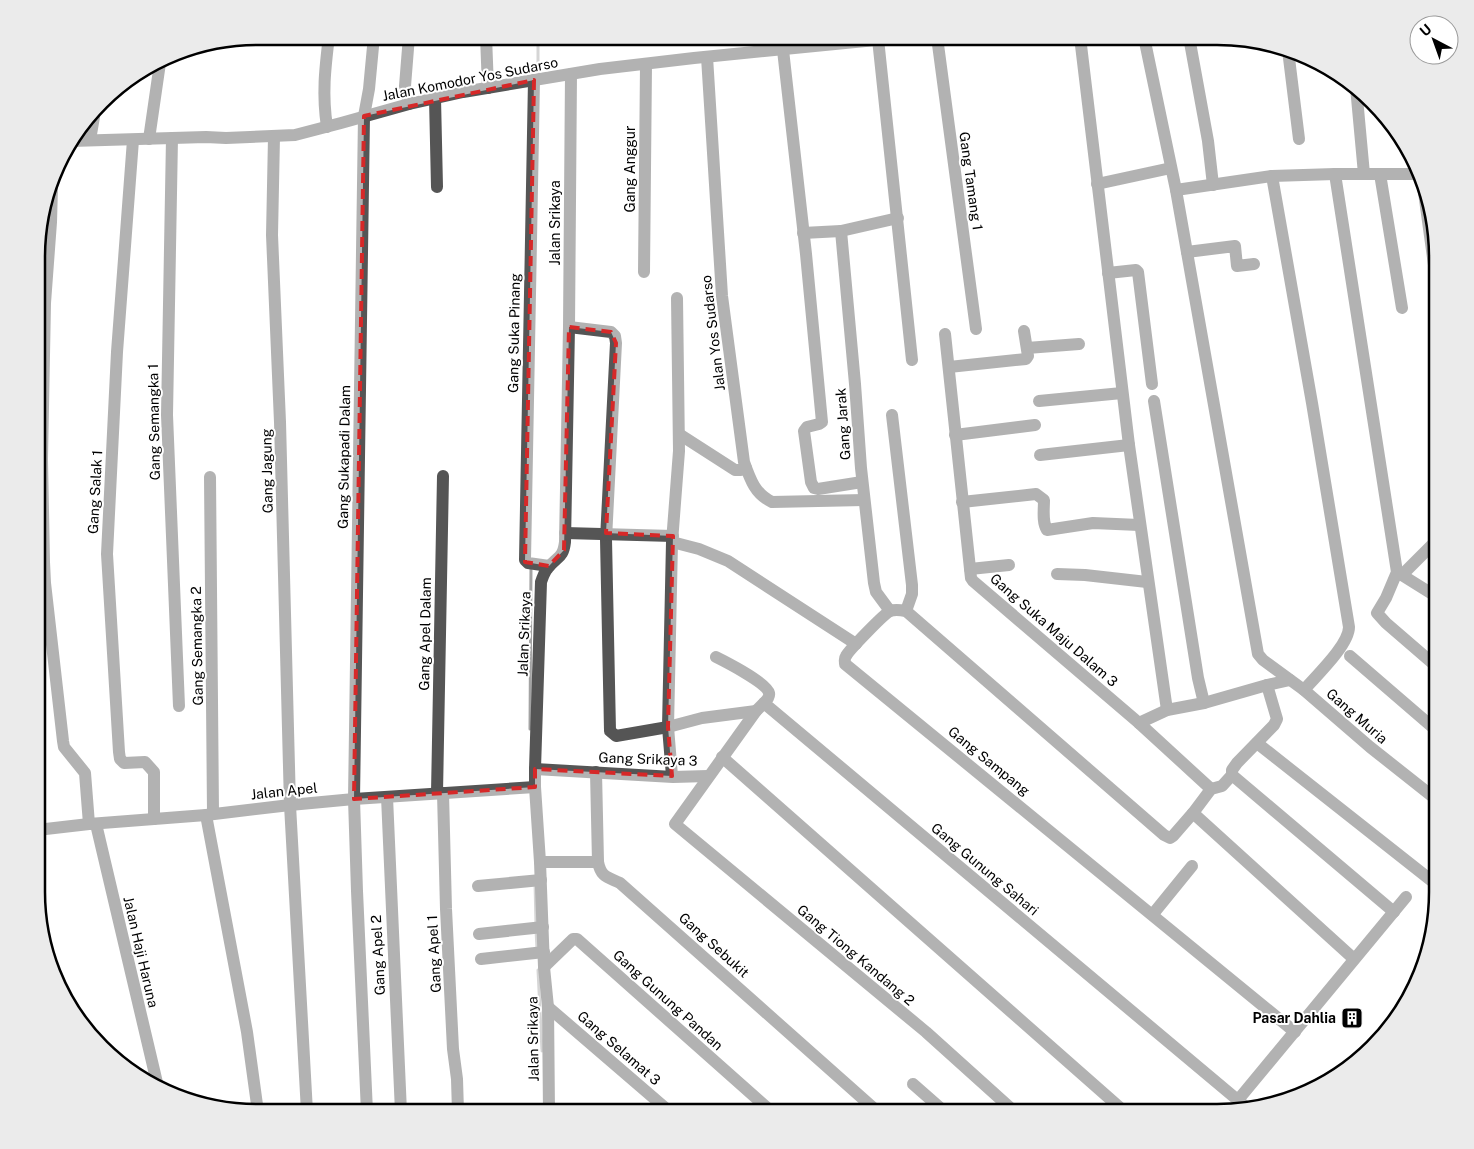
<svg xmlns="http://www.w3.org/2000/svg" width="1474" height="1149" font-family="'Public Sans',sans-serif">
<rect width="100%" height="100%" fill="#fff"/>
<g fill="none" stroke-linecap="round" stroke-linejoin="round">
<!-- stream -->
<g stroke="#a3a3a3" stroke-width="3">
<path d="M538,77V36"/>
<path d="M530,729L531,566"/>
<path d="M535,883L536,924"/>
<path d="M536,930L537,949"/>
<path d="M538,970L542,1051"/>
<path d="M553,1103L561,1112"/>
</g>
<!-- minor -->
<g stroke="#555" stroke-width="12">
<path d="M409,36L405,86L409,104"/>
<path d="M486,36L488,88"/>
<path d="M937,37L976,329"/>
<path d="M1080,37L1129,445L1167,710"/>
<path d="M1144,37L1176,190L1258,654L1263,660L1304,690L1370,747L1437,800"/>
<path d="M1189,37L1208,141L1213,185"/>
<path d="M878,39L912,360"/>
<path d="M783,50L806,254L822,422L819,424L807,427L804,431L811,482L814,488L818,489L862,482"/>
<path d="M1288,50L1299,139"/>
<path d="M707,57L722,296L744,462C750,479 755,494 772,502L864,500"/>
<path d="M534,80L525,560L528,563L549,566"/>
<path d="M1356,87L1364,174"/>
<path d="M435,98L437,187"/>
<path d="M327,127C322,94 325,69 329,36"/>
<path d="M274,137L272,235L280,422L290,805L307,1112"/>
<path d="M172,138L167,415L179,706"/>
<path d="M149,139L160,63"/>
<path d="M90,140L95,111"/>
<path d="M133,140L117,352L107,554L119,752L120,759L124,763L145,762L154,772V819"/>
<path d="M71,141L206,137L226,138L295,135L341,123L409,104L463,92L600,69L694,58L906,37"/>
<path d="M1335,174L1397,572L1386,598L1377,613L1386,623L1437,667"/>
<path d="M1380,174L1402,308"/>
<path d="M1272,176L1312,403L1349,627C1349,645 1316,676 1304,690"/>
<path d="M1097,184L1171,168"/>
<path d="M1423,185L1438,294"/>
<path d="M52,187L51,222L45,303L42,459L44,562L45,583L63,741L64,747L85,773L89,824"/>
<path d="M1176,190L1272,176L1335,174H1421"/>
<path d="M841,231L855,384L861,468L874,583L876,592L890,611"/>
<path d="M803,233L841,231L898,218"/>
<path d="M1187,252L1235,246L1237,266L1254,264"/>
<path d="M644,272L646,65"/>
<path d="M1108,273L1136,270L1138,272L1152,384"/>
<path d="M569,327L611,332L615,336L616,343L606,539L610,731L616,736L668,727L702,718L756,711"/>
<path d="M945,334L971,578L973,581L1139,723L1211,789"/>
<path d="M1027,348L1079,344"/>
<path d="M949,367L1026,359L1028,356L1024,331"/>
<path d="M1039,401L1122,393"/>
<path d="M1154,401L1198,678L1204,703"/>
<path d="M892,415L912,585V594L906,611"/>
<path d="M679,434L735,470H741L746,468"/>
<path d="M955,435L1035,425"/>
<path d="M1040,455L1129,445"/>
<path d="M210,477L213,813"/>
<path d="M962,502L1036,494L1044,500C1044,510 1042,522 1047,530L1093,523L1139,525"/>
<path d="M565,533L673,536"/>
<path d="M672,542L699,549L728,561L856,644"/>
<path d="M970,569L1009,565"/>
<path d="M1397,572L1437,597"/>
<path d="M1057,574L1085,575L1147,582"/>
<path d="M1402,575L1438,539"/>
<path d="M1350,656L1437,731"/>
<path d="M716,657C726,662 767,683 769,693C770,697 766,701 764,703L1246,1107"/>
<path d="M1267,685L1277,719L1274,725L1237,763L1232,770V775L1222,786L1211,789L1193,813L1173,836L1170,838L1164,835L906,611C901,610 895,609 890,611C884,614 849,650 846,656C844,659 845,660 845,664L1295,1032"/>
<path d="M764,703L756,711L675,824L926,1032L1016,1113"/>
<path d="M1139,723L1167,710L1204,703L1267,685L1290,680"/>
<path d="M1257,743L1437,885"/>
<path d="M722,757L1126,1113"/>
<path d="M535,769L673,777L708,776"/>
<path d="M596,772L598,862C601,877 607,877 620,883L879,1113"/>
<path d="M1232,775L1394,912"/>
<path d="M672,776L668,727L672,542L679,451L677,298"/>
<path d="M437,793L443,476"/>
<path d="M443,793L446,909L453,1049L457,1079L458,1112"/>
<path d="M387,797L401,1112"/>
<path d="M1193,813L1354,959"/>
<path d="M206,815L247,1032L258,1112"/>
<path d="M96,824L158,1087"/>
<path d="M37,830L89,824L206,815L290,805L354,799L535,787"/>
<path d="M540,862H598"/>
<path d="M478,886L541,880"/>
<path d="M1153,914L1192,866"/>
<path d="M479,934L543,927"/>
<path d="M481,959L544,952"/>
<path d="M544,967L573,939H577L773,1113"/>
<path d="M548,1007L670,1112"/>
<path d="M913,1084L946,1113"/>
<path d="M1238,1100L1406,897"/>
<path d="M367,1112L357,891L354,799L364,116L369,89L374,36"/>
<path d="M549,1112L548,1007L544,967L540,862L535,787V769L541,582C543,577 544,572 548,568C557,556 563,559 565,542L569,327L571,74"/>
</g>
</g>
<!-- marked area -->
<path d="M0 0H1474V1149H0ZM534,80L525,562L549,566L564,550L569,327L611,332L616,343L606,533L673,536L668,727L672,776L535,769V787L354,799L364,116Z" fill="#fff" fill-opacity=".55" fill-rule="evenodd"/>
<path fill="none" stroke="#d62828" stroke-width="4" stroke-dasharray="10 6" stroke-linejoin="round" d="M534,80L525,562L549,566L564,550L569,327L611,332L616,343L606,533L673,536L668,727L672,776L535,769V787L354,799L364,116Z"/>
<!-- icons -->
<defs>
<g id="building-square" transform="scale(1.125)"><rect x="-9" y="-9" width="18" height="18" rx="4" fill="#000" stroke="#fff"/><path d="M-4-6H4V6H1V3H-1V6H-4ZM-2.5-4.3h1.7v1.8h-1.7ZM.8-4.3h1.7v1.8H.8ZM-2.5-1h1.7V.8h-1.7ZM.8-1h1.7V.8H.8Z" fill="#fff"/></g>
</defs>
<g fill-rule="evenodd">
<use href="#building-square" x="1352" y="1018"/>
</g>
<g text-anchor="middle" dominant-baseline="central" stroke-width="4" stroke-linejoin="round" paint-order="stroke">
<!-- street labels -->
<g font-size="14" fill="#000" stroke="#fff">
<text transform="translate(470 79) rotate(-11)">Jalan Komodor Yos Sudarso</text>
<text transform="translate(630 169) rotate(-90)">Gang Anggur</text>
<text transform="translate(971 181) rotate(82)">Gang Tamang 1</text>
<text transform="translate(555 223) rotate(-90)">Jalan Srikaya</text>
<text transform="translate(514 333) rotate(-89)">Gang Suka Pinang</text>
<text transform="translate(713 333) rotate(-97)">Jalan Yos Sudarso</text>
<text transform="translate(154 422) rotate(-91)">Gang Semangka 1</text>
<text transform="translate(843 424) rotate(-94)">Gang Jarak</text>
<text transform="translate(344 457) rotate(-89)">Gang Sukapadi Dalam</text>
<text transform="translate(267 471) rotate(-91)">Gang Jagung</text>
<text transform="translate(95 492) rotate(-87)">Gang Salak 1</text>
<text transform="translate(1054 630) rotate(41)">Gang Suka Maju Dalam 3</text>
<text transform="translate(425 634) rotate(-89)">Gang Apel Dalam</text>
<text transform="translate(524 634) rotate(-88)">Jalan Srikaya</text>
<text transform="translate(197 646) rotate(-91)">Gang Semangka 2</text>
<text transform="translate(1357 716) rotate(41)">Gang Muria</text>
<text transform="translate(648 759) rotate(2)">Gang Srikaya 3</text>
<text transform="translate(989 761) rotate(39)">Gang Sampang</text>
<text transform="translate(284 791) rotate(-6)">Jalan Apel</text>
<text transform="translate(985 869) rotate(40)">Gang Gunung Sahari</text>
<text transform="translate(714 945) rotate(42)">Gang Sebukit</text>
<text transform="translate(141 952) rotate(77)">Jalan Haji Haruna</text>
<text transform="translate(434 954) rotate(-93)">Gang Apel 1</text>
<text transform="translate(378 955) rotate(-93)">Gang Apel 2</text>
<text transform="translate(856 955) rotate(40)">Gang Tiong Kandang 2</text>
<text transform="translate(668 1000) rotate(42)">Gang Gunung Pandan</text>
<text transform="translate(533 1039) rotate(-91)">Jalan Srikaya</text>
<text transform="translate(619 1048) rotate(41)">Gang Selamat 3</text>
</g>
<!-- poi labels -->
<g font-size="14" font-weight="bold" fill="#000" stroke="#fff" text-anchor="end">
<text x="1336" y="1018">Pasar Dahlia</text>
</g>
</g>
<!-- crop -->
<path d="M0 0H1474V1149H0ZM257 45H1217A212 212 0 0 1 1429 257V892A212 212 0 0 1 1217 1104H257A212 212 0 0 1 45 892V257A212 212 0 0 1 257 45Z" fill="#ebebeb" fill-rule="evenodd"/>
<path fill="none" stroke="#000" stroke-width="2.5" d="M257 45H1217A212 212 0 0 1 1429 257V892A212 212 0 0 1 1217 1104H257A212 212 0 0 1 45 892V257A212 212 0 0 1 257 45Z"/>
<!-- north arrow -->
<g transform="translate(1434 40) rotate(319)"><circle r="24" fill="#ffffff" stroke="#999999"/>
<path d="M0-4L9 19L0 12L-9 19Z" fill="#000000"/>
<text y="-8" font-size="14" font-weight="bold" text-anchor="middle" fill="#000000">U</text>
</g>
</svg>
